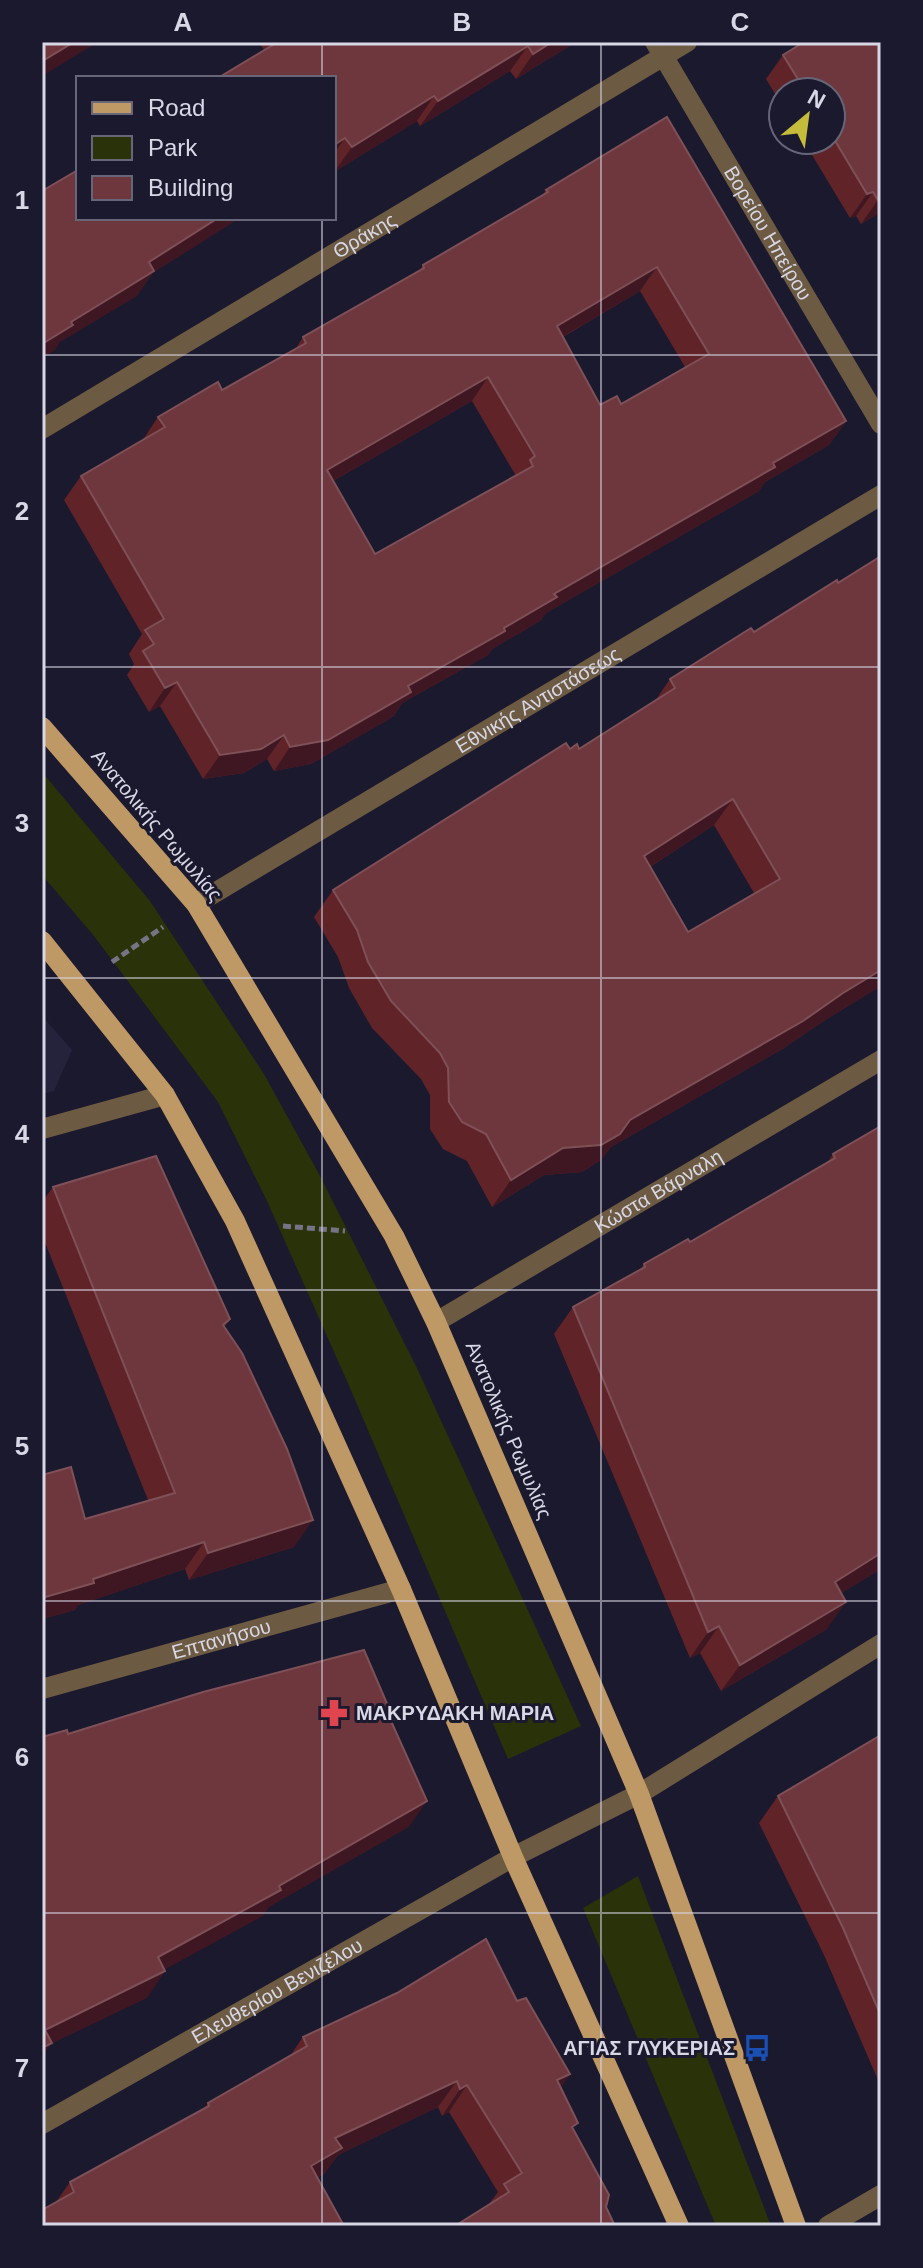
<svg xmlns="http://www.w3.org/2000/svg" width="923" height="2268" font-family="Helvetica,sans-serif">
<rect width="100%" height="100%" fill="#1b192e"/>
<!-- built -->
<path fill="#25223c" d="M42,1016L72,1050L54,1091L42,1094Z"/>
<!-- green -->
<g fill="#293208">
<path d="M42,772L150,901L264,1074L319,1174L416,1366L581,1726L508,1759L350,1388L267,1201L218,1102L94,936L42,875Z"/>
<path d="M638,1876L771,2226H716L583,1908Z"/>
</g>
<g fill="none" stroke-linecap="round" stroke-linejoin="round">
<!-- path -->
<g stroke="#757385" stroke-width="5" stroke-dasharray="8 4" stroke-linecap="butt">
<path d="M112,962L163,927"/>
<path d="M283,1226L345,1231"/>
</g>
<!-- minor -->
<g stroke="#6c5a42" stroke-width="20">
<path id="s1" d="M655,42L881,424"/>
<path id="s2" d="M42,429L687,42"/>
<path id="s3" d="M196,904L881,495"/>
<path d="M42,1129L165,1095"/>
<path id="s4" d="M436,1322L881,1060"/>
<path id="s5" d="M42,1689L401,1589"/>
<path id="s6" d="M42,2124L513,1857L639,1794L881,1644"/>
<path d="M828,2226L881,2195"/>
</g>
<!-- major -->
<g stroke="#be9865" stroke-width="20">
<path d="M42,727L196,904L394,1236L436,1322L639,1794L796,2226"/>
<path d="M42,941L165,1095L235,1221L401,1589L513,1857L679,2226"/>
</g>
</g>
<!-- wall -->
<g fill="#602428" fill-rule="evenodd">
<path d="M259,42H576L516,79L510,71L420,126L417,121L334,172V78L264,50Z"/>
<path d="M881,42V212L861,224L856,216L850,218L803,140H831V92H783V107L766,79L783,55Z"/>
<path d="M667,117L846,421L829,445L765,482L759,491L546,613L540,621L492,649L488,655L402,703L394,716L311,764L274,771L267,759L244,773L203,779L160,706L149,712L127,675L134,664L129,654L142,634L64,500L81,476L142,441L158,417L222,390L295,350L303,337L419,271L423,265L542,196L546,190ZM640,291L685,367L621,404L600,405L563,337ZM472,401L516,476L375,554L333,481Z"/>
<path d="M881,556V986L825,1020L784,1048L611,1147L601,1160L582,1172L544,1175L492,1207L467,1161L443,1149L430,1129V1095L421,1079L372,1028L349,988L338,957L314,917L333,890L570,749H579L655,701L670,679L754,632ZM714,825L754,893L688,932L650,867Z"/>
<path d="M881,1126V1569L841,1593L827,1629L721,1691L700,1653L690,1658L554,1334L573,1307L640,1270L644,1264L690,1242L827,1163L833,1154Z"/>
<path d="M53,1187L230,1319L224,1327L294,1547L189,1580L185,1569L78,1605L75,1610L42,1619V1475L85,1519L148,1500L42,1235V1202Z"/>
<path d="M881,1735V2087L824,1955L759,1823L778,1796Z"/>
<path d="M517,2001L570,2074L561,2087L573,2130L606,2207L489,2204L498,2192L449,2112L442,2116L438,2107L338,2155L324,2174L317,2178L344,2226H42V2210L56,2202L70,2182L204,2109L208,2103L290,2056L303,2037Z"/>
</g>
<!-- shaded-wall -->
<g fill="#3f1722">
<path d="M74,42H98L42,76V63L44,60Z"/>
<path d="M552,42H576L516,79L533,54Z"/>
<path d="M528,46L510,71L420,126L438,101Z"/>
<path d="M434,96L417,121L334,172L352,147Z"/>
<path d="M345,138L334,154V145Z"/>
<path d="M873,192L856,216L850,218L867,194Z"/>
<path d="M881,198V212L861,224L878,200Z"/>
<path d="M218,218H240L153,273L137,296L60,342L55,350L42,358V344L149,262Z"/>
<path d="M657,267L640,291L540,350L557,326Z"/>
<path d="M488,377L472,401L310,494L327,470Z"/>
<path d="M846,421L829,445L765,482L759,491L546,613L540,621L492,649L488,655L402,703L394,716L311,764L274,771L290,747L408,686L504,628L554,594Z"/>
<path d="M177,682L160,706L149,712L165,688Z"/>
<path d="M284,735L267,759L244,773L203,779L220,755Z"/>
<path d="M733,799L714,825L625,883L644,856Z"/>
<path d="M881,970V986L825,1020L784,1048L611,1147L601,1160L582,1172L544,1175L492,1207L511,1180L563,1148L630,1120Z"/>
<path d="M313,1520L294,1547L189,1580L208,1553Z"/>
<path d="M204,1542L185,1569L78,1605L75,1610L42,1619V1598Z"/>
<path d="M881,1553V1569L816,1609L835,1582Z"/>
<path d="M846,1602L827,1629L721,1691L740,1665Z"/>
<path d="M719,1626L700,1653L690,1658L708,1632Z"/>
<path d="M427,1801L409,1827L269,1907L263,1916L140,1983L158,1957Z"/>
<path d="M165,1971L147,1998L51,2044L42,2057V2034L45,2030Z"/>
<path d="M570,2074L552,2100L557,2080Z"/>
<path d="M457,2081L438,2107L338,2155L324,2174L292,2193L311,2166L335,2138Z"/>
<path d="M467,2085L449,2112L442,2116L460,2089Z"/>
</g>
<!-- building -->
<g fill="#6d373d" stroke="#7e5057" stroke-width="2" fill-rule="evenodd">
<path d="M42,42H74L44,60L42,56Z"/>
<path d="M278,42H552L533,54L528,46L438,101L434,96L352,147L345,138L334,145V78H218Z"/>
<path d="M804,42H881V198L878,200L873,192L867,194L831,134V92H806L783,55Z"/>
<path d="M667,117L846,421L773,463L775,467L554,594L557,597L504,628L505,631L408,686L411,692L328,740L290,747L284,735L261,749L220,755L177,682L165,688L143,651L154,644L145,630L164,619L81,476L165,427L158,417L218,382L222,390L306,343L303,337L424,268L423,265L548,192L546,190ZM657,267L709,354L621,404L617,396L600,405L557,326ZM488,377L535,456L530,460L533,466L375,554L327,470Z"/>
<path d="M78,170V218H218L149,262L154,271L71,322L73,325L42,344V191Z"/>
<path d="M881,556V970L843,993L803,1021L630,1120L620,1134L601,1145L563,1148L511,1180L486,1134L462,1122L449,1102L448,1068L440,1053L391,1001L368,962L357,930L333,890L566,743L570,749L577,744L579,749L675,688L670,679L751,628L754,632L837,580L838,583ZM733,799L780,879L688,932L644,856Z"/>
<path d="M881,1126V1553L835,1582L846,1602L740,1665L719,1626L708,1632L573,1307L645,1267L644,1264L688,1239L690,1242L835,1158L833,1154Z"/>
<path d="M156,1156L230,1319L223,1325L242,1353L287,1449L313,1520L208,1553L204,1542L93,1579L94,1583L42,1598V1475L71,1467L85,1519L175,1493L53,1187Z"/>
<path d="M364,1650L394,1720L391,1721L427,1801L279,1886L281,1890L158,1957L165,1971L45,2030L52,2043L42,2048V1737L67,1730L68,1734L203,1692Z"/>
<path d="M881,1735V2016L843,1928L778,1796Z"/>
<path d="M486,1939L517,2001L526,1998L570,2074L557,2080L578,2123L572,2127L609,2195L606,2207L615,2226H455L509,2192L504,2184L522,2173L467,2085L460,2089L457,2081L335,2138L342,2148L311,2166L344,2226H45L42,2221V2210L74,2192L70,2182L209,2106L208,2103L307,2046L303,2037L397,1993Z"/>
</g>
<!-- grid -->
<path fill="none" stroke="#d8d7e6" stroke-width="2" stroke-opacity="0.55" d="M322,42V78M601,42V2226M322,218V2226M42,355H881M42,667H881M42,978H881M42,1290H881M42,1601H881M42,1913H881"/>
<!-- icons -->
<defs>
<g id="pharmacy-bare" transform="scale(2.16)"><path d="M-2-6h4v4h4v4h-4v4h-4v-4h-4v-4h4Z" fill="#e0444e" stroke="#1b192e" stroke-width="2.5" paint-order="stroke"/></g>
<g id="bus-bare" transform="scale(2.16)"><path d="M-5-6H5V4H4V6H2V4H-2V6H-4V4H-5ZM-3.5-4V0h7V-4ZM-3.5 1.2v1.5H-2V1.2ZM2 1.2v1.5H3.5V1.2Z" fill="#1a4fb4" stroke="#1b192e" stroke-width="2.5" paint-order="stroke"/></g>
</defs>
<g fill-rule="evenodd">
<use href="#pharmacy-bare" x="334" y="1713"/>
<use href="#bus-bare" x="757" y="2048"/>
</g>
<g text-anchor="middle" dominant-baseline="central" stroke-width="6" stroke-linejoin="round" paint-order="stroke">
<!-- street labels -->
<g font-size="20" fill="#d8d7e6" stroke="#1b192e">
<text stroke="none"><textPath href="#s1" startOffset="222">Βορείου Ηπείρου</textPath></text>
<text stroke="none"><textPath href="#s2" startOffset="376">Θράκης</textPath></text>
<text stroke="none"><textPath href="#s3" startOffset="398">Εθνικής Αντιστάσεως</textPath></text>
<text transform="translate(157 825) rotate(50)">Ανατολικής Ρωμυλίας</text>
<text stroke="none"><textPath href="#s4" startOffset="258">Κώστα Βάρναλη</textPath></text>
<text transform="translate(509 1430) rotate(67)">Ανατολικής Ρωμυλίας</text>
<text stroke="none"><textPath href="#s5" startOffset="186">Επτανήσου</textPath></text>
<text stroke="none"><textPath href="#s6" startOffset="270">Ελευθερίου Βενιζέλου</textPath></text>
</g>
<!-- poi labels -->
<g font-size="20" font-weight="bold" fill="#d8d7e6" stroke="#1b192e" text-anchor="start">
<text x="356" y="1713">ΜΑΚΡΥΔΑΚΗ ΜΑΡΙΑ</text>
<text x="735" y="2048" text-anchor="end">ΑΓΙΑΣ ΓΛΥΚΕΡΙΑΣ</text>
</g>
</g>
<!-- border -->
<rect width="923" height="2268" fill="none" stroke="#1b192e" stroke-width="88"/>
<!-- legend -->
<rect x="76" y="76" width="260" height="144" fill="#1b192e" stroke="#676578" stroke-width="2"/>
<rect x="92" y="102" width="40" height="12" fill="#be9865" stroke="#676578" stroke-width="2"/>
<text x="148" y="116" font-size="24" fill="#d8d7e6">Road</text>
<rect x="92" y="136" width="40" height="24" fill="#293208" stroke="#676578" stroke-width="2"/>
<text x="148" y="156" font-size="24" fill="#d8d7e6">Park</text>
<rect x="92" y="176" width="40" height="24" fill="#6d373d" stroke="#676578" stroke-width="2"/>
<text x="148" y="196" font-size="24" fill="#d8d7e6">Building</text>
<!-- north arrow -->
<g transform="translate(807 116) rotate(29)"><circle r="38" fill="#1b192e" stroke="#676578" stroke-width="2"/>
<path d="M0-6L14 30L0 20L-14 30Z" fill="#c6bc3c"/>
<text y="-12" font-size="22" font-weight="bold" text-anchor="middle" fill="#d8d7e6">N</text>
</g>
<rect x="44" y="44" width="835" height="2180" fill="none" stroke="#d8d7e6" stroke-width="3"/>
<g font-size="26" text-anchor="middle" font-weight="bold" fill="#d8d7e6">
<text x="183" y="31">A</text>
<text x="462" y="31">B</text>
<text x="740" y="31">C</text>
<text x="22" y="209">1</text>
<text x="22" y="520">2</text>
<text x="22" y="832">3</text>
<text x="22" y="1143">4</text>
<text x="22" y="1455">5</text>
<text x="22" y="1766">6</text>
<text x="22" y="2077">7</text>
</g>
</svg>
